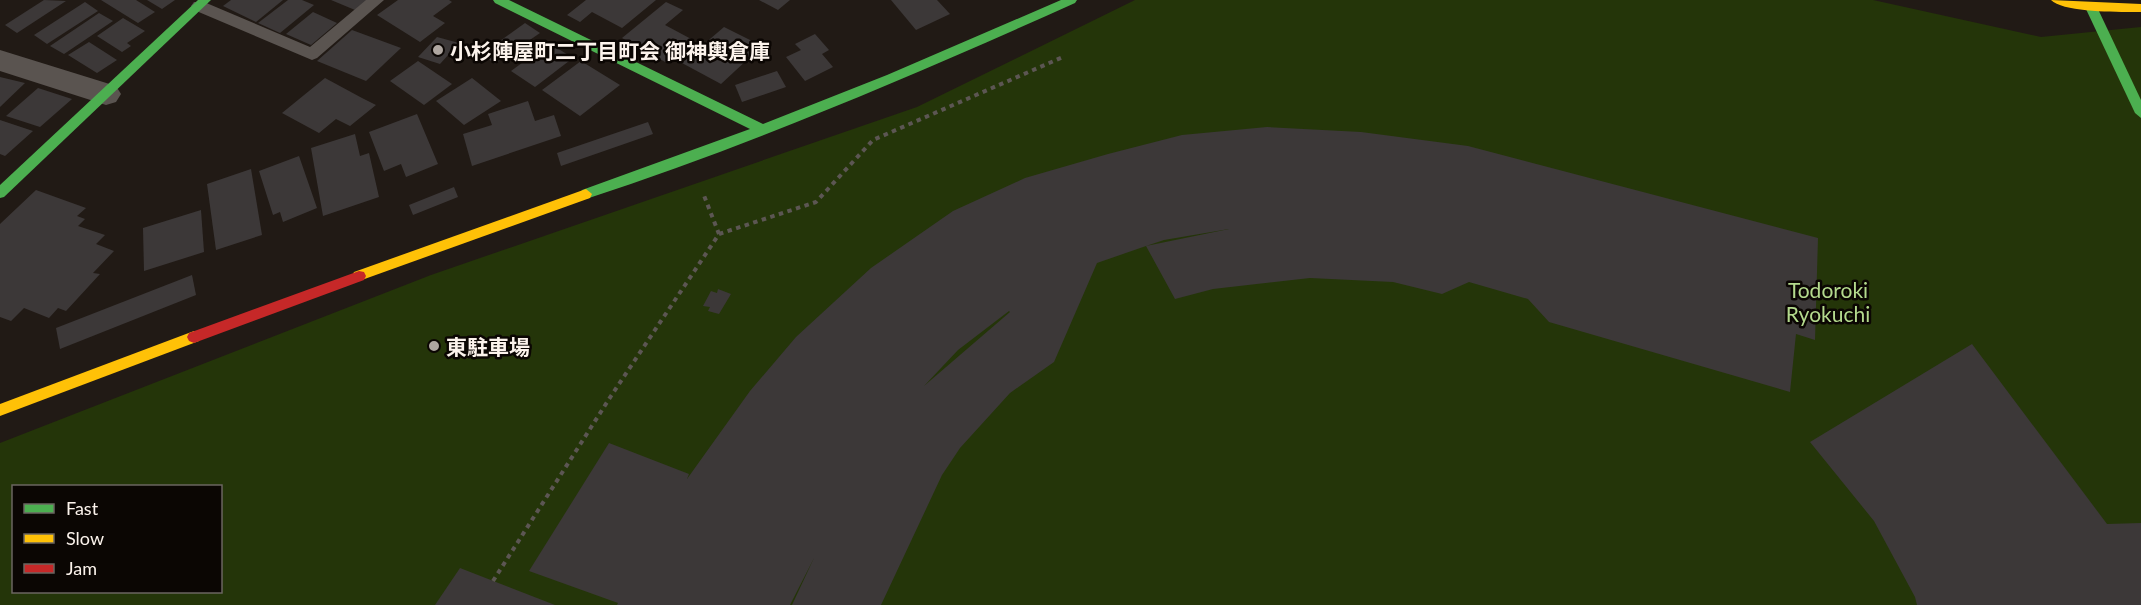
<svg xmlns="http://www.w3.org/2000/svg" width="2141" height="605" font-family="Lato,'Noto Sans JP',sans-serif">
<rect width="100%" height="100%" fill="#211a15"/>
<!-- green -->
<path fill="#243509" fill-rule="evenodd" d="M1135,0H1873L2041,37L2141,27V605H0V443L431,275L917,107ZM14,486H220V592H14Z"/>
<!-- building -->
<g fill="#3c3838" fill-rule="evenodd">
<path d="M44,0L66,1L17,33L5,25Z"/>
<path d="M101,0H136L155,12L138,23Z"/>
<path d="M147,0H175L162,9Z"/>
<path d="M231,0H283L256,22L223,6Z"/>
<path d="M288,0H302L314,5L280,33L258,23Z"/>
<path d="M331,0H367L355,10Z"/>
<path d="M398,0H449L452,2L433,16L445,23L420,42L377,15Z"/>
<path d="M586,0H656L622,28L592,12L580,22L567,15Z"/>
<path d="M759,0H790L778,10Z"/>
<path d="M891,0H937L950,14L916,30Z"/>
<path d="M85,2L98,11L47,44L34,35Z"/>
<path d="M666,2L683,10L665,25L693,40L667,63L622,38Z"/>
<path d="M313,12L337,23L311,45L286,34Z"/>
<path d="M99,13L113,21L64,54L50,46Z"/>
<path d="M123,18L145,31L127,43L131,46L122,52L97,36Z"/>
<path d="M525,23L540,33L495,64L482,54Z"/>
<path d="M724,27L762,46L721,84L682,63Z"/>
<path d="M352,30L401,48L366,81L317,61Z"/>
<path d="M815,34L829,50L822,54L833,67L805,81L786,57L801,50L795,44Z"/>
<path d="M437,37L459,43L440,64L418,57Z"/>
<path d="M89,42L117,60L97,73L68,55Z"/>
<path d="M549,43L573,58L535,87L511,71Z"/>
<path d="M418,61L452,84L424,105L390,81Z"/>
<path d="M581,61L620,85L580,116L542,90Z"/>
<path d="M777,71L786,87L742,102L735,85Z"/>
<path d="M0,77L25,83L0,107Z"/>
<path d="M325,78L362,98L376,105L350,126L336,119L319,133L282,113Z"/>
<path d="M472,78L501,101L464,125L436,101Z"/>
<path d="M38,88L72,99L40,127L6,116Z"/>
<path d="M528,101L535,121L554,115L561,136L472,166L463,134L492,125L488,114Z"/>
<path d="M417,114L438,164L406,177L401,164L384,171L369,132Z"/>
<path d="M0,120L33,131L5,156L0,154Z"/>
<path d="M648,122L653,134L561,166L557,153Z"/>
<path d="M1267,127L1361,132L1468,146L1818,238L1815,340L1796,334L1790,392L1549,322L1528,299L1469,282L1442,294L1393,282L1310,278L1213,289L1175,299L1146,246L1097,263L1054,362L1010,393L960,448L942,475L881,605H792L814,558L790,605H617L618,603L529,571L609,443L689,474L687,479L750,391L796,337L871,268L953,211L1025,178L1108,154L1182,135ZM1229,229L1146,246L1164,240ZM1009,311L1010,312L924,386L958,350Z"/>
<path d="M355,134L360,156L369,153L379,197L323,216L311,148Z"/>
<path d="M299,156L317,208L283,222L280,212L273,215L259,171Z"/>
<path d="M251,169L262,235L216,250L207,184Z"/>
<path d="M454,187L458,197L413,215L409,205Z"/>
<path d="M36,190L86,208L77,216L85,219L78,226L105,235L96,244L114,251L93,273L100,274L66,311L58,308L49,318L24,308L11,321L0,317V224Z"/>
<path d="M201,210L204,252L144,271L143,228Z"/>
<path d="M192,275L196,295L60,349L56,328Z"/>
<path d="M718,289L731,294L719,314L708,311L710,307L703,306L711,291L717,293Z"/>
<path d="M1972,344L2107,524L2141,523V605H1917L1915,597L1874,521L1810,442Z"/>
<path d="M460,568L555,605H435Z"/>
</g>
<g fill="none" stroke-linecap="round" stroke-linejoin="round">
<!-- path -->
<g stroke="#5c5653" stroke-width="4" stroke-dasharray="4.5 4.5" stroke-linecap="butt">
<path d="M719,234L816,202L873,140L1063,57"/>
<path d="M493,581L611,396L719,234L703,193"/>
</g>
<!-- lane -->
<path fill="#5a5450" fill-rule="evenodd" d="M366,0H384L317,58L312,60L194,10L191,6L194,2H204L310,47Z"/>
<!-- street -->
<path fill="#5a5450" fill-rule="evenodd" d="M0,50L116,86L121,94L116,102L106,105L0,71Z"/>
<!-- fast -->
<g fill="#4caf50" fill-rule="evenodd">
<path d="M198,0H211L4,197L0,198V185Z"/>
<path d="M493,0H509L763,124L887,75L1061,0H1077L1075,3C915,75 753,144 586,199L580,194L582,190L750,129L495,3Z"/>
<path d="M2091,3L2097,7L2141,100V118L2135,113L2085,7Z"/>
</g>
<!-- slow -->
<g fill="#ffc107" fill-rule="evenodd">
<path d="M2051,0L2141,4V12C2122,12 2064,13 2051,0Z"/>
<path d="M586,189L592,194L590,198L359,281L354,280L352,276L354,272Z"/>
<path d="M194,331L199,333L201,337L199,341L0,416V404Z"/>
</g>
<!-- jam -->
<path fill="#c62828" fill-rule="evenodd" d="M359,271L364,272L366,276L364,280L194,343L189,341L187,337L189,333Z"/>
</g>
<!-- markers -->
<g fill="#afa7a1" stroke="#0b0603" stroke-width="2">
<circle cx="438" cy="50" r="6"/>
<circle cx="434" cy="346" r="6"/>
</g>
<g text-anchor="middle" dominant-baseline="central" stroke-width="5" stroke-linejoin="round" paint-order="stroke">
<!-- poi labels -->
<g font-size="21" font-weight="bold" fill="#fcf3ec" stroke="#0b0603" text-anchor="start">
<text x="450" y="50">小杉陣屋町二丁目町会 御神輿倉庫</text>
<text x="446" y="346">東駐車場</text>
</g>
<!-- park labels -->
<g font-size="21" fill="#b4da8d" stroke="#0b0603">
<text x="1828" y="289">Todoroki<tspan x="1828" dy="24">Ryokuchi</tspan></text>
</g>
</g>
<!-- legend -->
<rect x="12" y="485" width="210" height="108" fill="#0b0603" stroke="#6b6560" stroke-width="1.5"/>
<rect x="24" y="504" width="30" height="9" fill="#4caf50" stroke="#6b6560" stroke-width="1.5"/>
<text x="66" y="515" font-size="18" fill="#fcf3ec">Fast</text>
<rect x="24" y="534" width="30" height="9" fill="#ffc107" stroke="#6b6560" stroke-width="1.5"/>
<text x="66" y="545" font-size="18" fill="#fcf3ec">Slow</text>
<rect x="24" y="564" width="30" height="9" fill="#c62828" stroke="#6b6560" stroke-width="1.5"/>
<text x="66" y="575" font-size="18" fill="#fcf3ec">Jam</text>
</svg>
